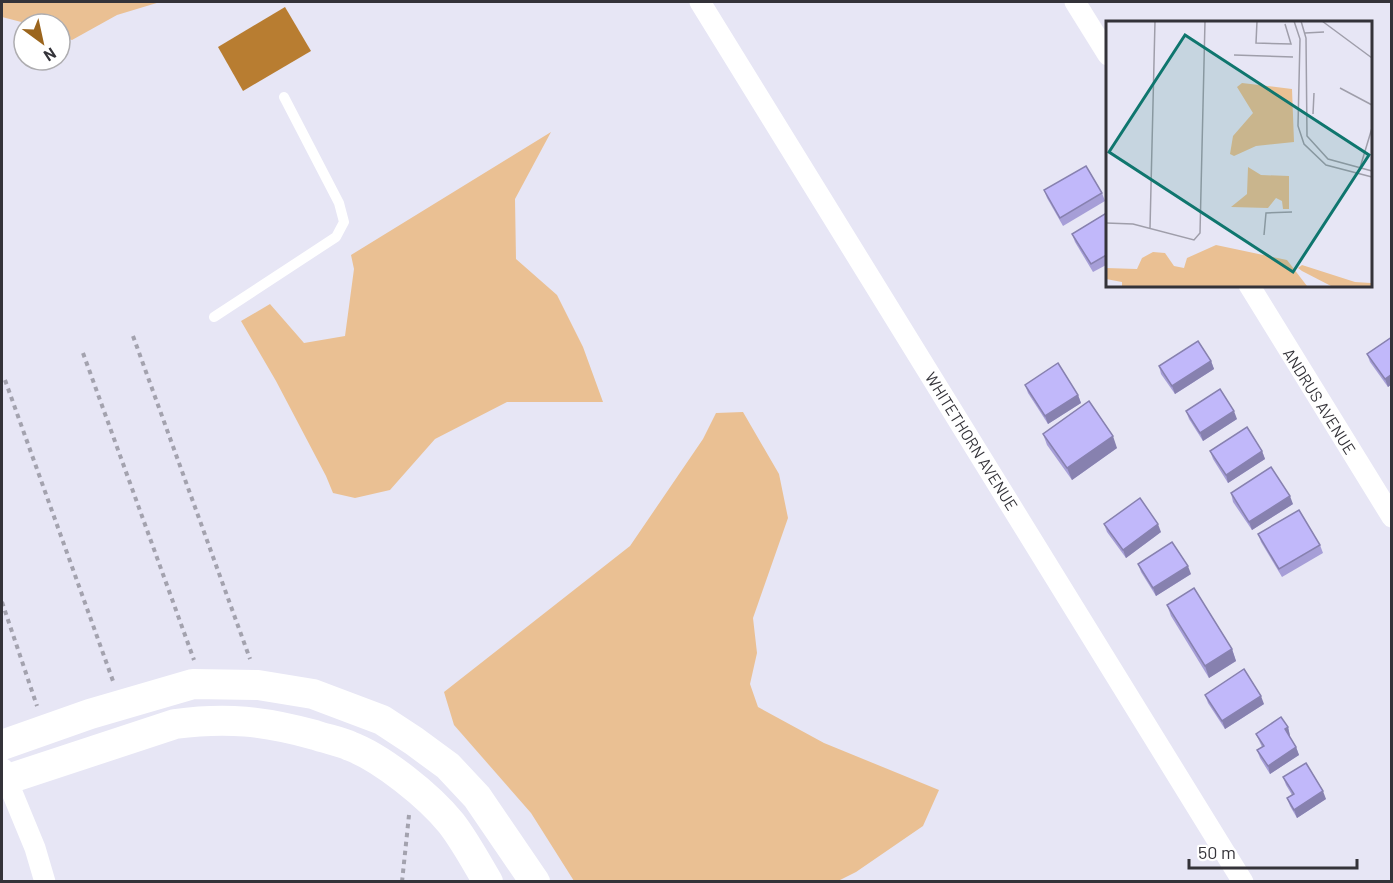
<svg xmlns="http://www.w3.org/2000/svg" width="1393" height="883" font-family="Barlow,sans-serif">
<rect width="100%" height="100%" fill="#e7e6f5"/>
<!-- green -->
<g fill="#eac093">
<path d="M2,2H160L117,15L72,40L60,36V24H29L2,17Z"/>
<path d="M551,132L515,199L516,259L557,295L583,347L603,402H507L435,439L390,490L355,498L333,493L326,476L276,381L241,321L270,304L304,343L345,336L354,269L351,255Z"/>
<path d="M743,412L779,474L788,518L753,618L757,653L750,684L758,707L824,743L939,790L923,826L856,872L838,881H574L531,813L454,725L444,692L630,546L703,439L716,413Z"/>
</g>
<!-- water -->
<path fill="#b87d31" d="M285,7L311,51L243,91L218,47Z"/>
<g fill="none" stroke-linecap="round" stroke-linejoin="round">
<!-- path -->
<g stroke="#a3a2ae" stroke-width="4" stroke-dasharray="4.5 4.5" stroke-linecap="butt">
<path d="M133,336L250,659"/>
<path d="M83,353L194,660"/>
<path d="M5,380L113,681"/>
<path d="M2,602L37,706"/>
<path d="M402,882L409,815"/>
</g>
<!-- lane -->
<path stroke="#fff" stroke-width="10" d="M214,317L336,237L344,222L339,203L284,97"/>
<!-- street -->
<g stroke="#fff" stroke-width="21">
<path d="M700,2L1243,882"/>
<path d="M1075,2L1108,55"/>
<path d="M1249,285L1392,517"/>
<path d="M2,768L35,848L45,882"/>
</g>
<!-- secondary -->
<g stroke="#fff" stroke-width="30">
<path d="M2,745L90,714L193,684L258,685L313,694L382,720L414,741L448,766L477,797L535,882"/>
<path d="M2,781L175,724C227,717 264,721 315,735C326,739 339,741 350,746C382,758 429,796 451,823C465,841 476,862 488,882"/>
</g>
</g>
<!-- wall -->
<g fill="#a69ed7">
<path d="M1044,190L1102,193L1105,201L1063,226L1047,198Z"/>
<path d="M1108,212V264L1093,272L1075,242L1072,234Z"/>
<path d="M1392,337V384L1388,387L1370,362L1367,354Z"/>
<path d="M1211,361L1214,369L1175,394L1161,374L1159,366Z"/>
<path d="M1025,385L1078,395L1081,403L1048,424L1028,393Z"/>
<path d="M1186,411L1237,419L1203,441L1189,419Z"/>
<path d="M1043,434L1117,448L1072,480L1047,445Z"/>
<path d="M1210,451H1262L1265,459L1228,483L1213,459Z"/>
<path d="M1231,493L1293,504L1252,530L1233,502Z"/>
<path d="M1104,524L1161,532L1126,558L1107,532Z"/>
<path d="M1258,534L1320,545L1323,553L1282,577L1261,542Z"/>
<path d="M1138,564L1191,574L1156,596L1141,572Z"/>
<path d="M1167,605L1232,649L1236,661L1209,678L1171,616Z"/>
<path d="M1205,695L1264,704L1225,729L1208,703Z"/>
<path d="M1288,727L1290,736H1289L1296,747L1299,755L1270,774L1260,758L1257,750L1262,747L1256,734Z"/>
<path d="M1283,777L1326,799L1297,818L1290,806L1287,798L1292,795L1286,785Z"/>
</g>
<!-- shaded-wall -->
<g fill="#8781af">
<path d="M1211,361L1214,369L1175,394L1172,386Z"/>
<path d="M1392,374V384L1388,387L1385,379Z"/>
<path d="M1078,395L1081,403L1048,424L1045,416Z"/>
<path d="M1234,411L1237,419L1203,441L1200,433Z"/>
<path d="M1113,436L1117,448L1072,480L1067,468Z"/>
<path d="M1262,451L1265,459L1228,483L1226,475Z"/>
<path d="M1290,496L1293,504L1252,530L1249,522Z"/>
<path d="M1158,524L1161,532L1126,558L1123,550Z"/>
<path d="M1188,566L1191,574L1156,596L1153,588Z"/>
<path d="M1232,649L1236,661L1209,678L1205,666Z"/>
<path d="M1261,696L1264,704L1225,729L1222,721Z"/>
<path d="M1288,727L1290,736L1288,737L1285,729Z"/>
<path d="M1296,747L1299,755L1270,774L1268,766Z"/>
<path d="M1323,791L1326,799L1297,818L1294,810Z"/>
</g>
<!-- building -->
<g fill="#c1b8fa" stroke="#8781af" stroke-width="1.5">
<path d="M1086,166L1102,193L1060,218L1044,190Z"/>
<path d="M1108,212V254L1091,264L1072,234Z"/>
<path d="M1392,337V374L1385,379L1367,354Z"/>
<path d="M1198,341L1211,361L1172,386L1159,366Z"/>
<path d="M1058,363L1078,395L1045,416L1025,385Z"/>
<path d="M1220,389L1234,411L1200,433L1186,411Z"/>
<path d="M1089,401L1113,436L1067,468L1043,434Z"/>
<path d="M1247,427L1262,451L1226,475L1210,451Z"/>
<path d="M1271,467L1290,496L1249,522L1231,493Z"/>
<path d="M1140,498L1158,524L1123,550L1104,524Z"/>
<path d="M1299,510L1320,545L1279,569L1258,534Z"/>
<path d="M1172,542L1188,566L1153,588L1138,564Z"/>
<path d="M1194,588L1232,649L1205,666L1167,605Z"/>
<path d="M1244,669L1261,696L1222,721L1205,695Z"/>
<path d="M1281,717L1288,727L1285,729L1296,747L1268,766L1257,750L1264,746L1256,734Z"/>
<path d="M1306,763L1323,791L1294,810L1287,798L1294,794L1283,777Z"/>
</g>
<g text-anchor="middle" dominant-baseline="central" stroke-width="4.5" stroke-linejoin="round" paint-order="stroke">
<!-- street labels -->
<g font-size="16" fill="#343339" stroke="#fff">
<text transform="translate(1320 401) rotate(58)">ANDRUS AVENUE</text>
<text transform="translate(972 441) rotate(58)">WHITETHORN AVENUE</text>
</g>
</g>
<!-- overview -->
<g transform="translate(1106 21)">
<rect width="266" height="266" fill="#e7e6f5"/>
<path d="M136,62L186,68L188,121L150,125L128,135L124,133L127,115L147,92L131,66ZM142,146L155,154L183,155V188H177L176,180L170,177L162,187L125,186L141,173ZM110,224L181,239L201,265H16V261L0,258V247L31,248L36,237L47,231L59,232L68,245L78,247L81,237ZM196,244L249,261L265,262V265H225L196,250L192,247Z" fill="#eac093"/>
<path fill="none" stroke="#9f9eaa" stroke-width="1.5" d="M151,0L150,22L185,23L179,3M188,0L194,18L192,105L198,123L220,144L266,156M195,0L200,17L201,115L222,138L266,150M216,0L266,37M199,12L218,11M128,34L187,36M234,67L266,84M207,93L208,72M253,150L266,107M0,202L27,203L88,219L94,212L99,0M44,207L49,0M158,214L160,192L186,191"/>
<path fill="#0f766e" fill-opacity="0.15" stroke="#0f766e" stroke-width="3" d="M79,14L263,134L187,251L3,131Z"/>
<rect width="266" height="266" fill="none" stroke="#343339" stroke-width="3"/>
</g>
<!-- border -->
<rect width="1393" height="883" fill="none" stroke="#343339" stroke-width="6"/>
<!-- north arrow -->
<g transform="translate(42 42) rotate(147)"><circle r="28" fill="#ffffff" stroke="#aeadb0" stroke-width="1.5"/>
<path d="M0-4.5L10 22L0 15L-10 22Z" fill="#9b651d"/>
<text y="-9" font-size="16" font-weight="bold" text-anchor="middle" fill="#343339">N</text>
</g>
<!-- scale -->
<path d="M1189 859v9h168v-9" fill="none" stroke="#343339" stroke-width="3"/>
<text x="1198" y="859" font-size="18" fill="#343339" stroke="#ffffff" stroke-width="4.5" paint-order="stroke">50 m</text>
</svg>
